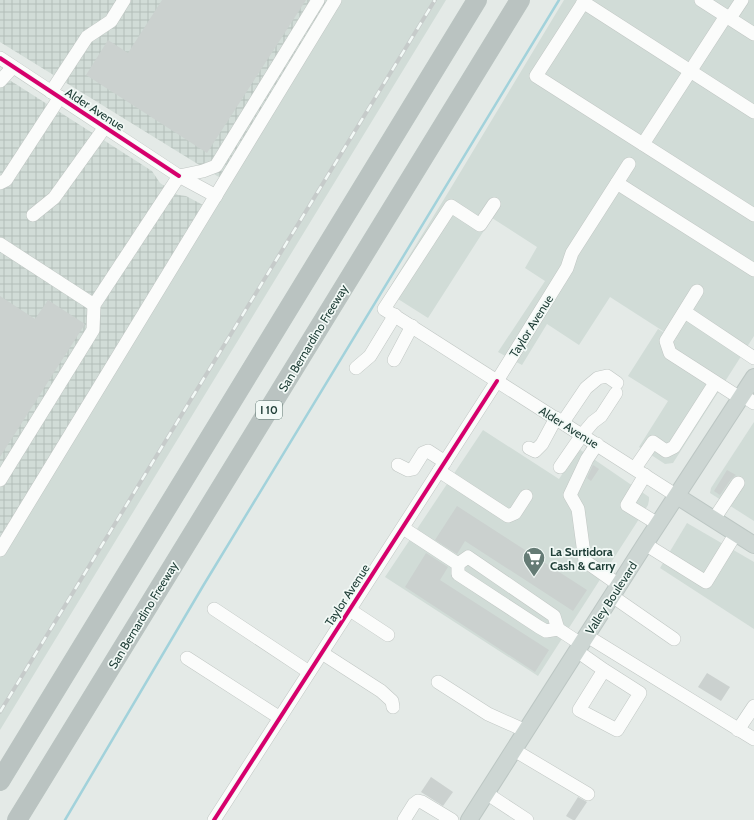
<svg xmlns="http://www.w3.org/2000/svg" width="754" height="820" font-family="Cabin,sans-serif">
<defs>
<pattern id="industrial-grid" width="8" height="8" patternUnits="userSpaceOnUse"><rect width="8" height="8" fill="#d1dcd7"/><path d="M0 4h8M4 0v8" fill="none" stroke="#b3beb9"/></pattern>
</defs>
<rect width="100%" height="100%" fill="#e4eae7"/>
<!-- built -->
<g fill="#d1dcd7">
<path d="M328,0H446L0,730V537L222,179Z"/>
<path d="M564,0H754V336L673,463L665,464L639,447L668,401L628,376L658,329L680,342L610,297L579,345L547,324L522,365L498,352L545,281L525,268L537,247L492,218L428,318L387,292L449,191Z"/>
<path d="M754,422V521L710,493L711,488Z"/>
<path d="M483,430L559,479L579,449L649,497V500L648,505L538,676L385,577Z"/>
<path d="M687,523L754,562V629L660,568Z"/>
</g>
<!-- industrial -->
<g fill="url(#industrial-grid)">
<path d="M0,0H328L222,179L0,42Z"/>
<path d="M0,74L152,171L160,183L178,195L186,196L205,206L0,537Z"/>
</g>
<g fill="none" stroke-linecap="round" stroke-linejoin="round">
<!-- stream -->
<path stroke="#a2d2db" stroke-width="2.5" d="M65,820L203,586L559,0"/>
</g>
<!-- building -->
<g fill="#cbd1cf">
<path d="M162,0H306L207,153L86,75L108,40L128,53Z"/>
<path d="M0,296L35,319L48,300L85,324L0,457Z"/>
<path d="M593,465L599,469L591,481L587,478Z"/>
<path d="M727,470L736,475L731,479L720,495L714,491Z"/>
<path d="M457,506L587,590L573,611L465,541L457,554L435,540Z"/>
<path d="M426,553L448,567L440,580L549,650L535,672L405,587Z"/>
<path d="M707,673L730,687L721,701L698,687Z"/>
<path d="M431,777L453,792L443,806L421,792Z"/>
<path d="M578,797L587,802L575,820H573L566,816Z"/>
</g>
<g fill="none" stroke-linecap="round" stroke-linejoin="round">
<!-- minor casing -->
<g stroke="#c1c7c4" stroke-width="14">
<g id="minor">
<path d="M585,0L536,76L754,215"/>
<path d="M701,0L754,34"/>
<path d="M583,2L754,112"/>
<path d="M730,18L742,0"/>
<path d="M0,58L179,176L216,196"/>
<path d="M0,81L13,67"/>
<path d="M51,92L87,37L111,21L124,0"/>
<path d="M643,144L726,16"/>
<path d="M0,183L6,180L60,97"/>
<path d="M617,183L754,270"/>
<path d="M494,204L480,225L451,206L384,309L677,496"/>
<path d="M33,215L54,198L105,127"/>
<path d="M0,244L94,305"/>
<path d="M697,291L666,341L670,353L740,398"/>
<path d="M685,312L754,358"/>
<path d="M394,360L412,326"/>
<path d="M356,368L370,356L395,315"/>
<path d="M742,395L754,403"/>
<path d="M563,422L586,388L598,378L607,376L617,383"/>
<path d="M597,444L587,459L570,495L578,509L585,561L619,585"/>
<path d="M529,448L535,451L542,444L556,418"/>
<path d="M398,465L408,470L413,469L423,453L428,451L445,462"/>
<path d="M560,467L582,435L593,422L601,416L616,393"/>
<path d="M635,468L653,442L666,451L674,447L715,383"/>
<path d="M439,471L508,516L515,513L526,496"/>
<path d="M645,475L627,505L658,524"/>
<path d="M0,480L93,330L94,305L179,176L203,171L216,166L318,0"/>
<path d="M714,519L738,483"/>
<path d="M403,528L458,564V574L539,627L546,631L558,629L581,644"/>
<path d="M645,544L706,582L736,533"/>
<path d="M0,550L335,0"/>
<path d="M458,564L468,557L554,616L558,629"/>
<path d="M612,596L674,639"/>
<path d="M214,609L309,672"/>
<path d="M350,610L388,635"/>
<path d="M587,636L754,739"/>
<path d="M577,651L604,670L640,693L617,730L579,710L604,670"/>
<path d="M322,653L381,691L392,701L393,707"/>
<path d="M187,658L280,718"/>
<path d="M438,682L488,714L526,731"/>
<path d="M738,730L754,706"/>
<path d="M514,750L588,794"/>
<path d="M486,793L527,820"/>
<path d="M214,820L497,381L567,268L572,253L629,164"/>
<path d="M404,820L414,804L418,801L422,802L452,820"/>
</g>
</g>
<!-- major casing -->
<g stroke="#bcc6c3" stroke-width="18">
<g id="major">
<path d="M677,496L754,545"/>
<path d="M469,820L645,544L754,377"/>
</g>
</g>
<!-- highway casing -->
<g stroke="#bcc6c3" stroke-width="20">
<g id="highway">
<path d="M0,781L477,0"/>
<path d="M17,820L520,0"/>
</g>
</g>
<!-- minor -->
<use href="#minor" stroke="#fbfcfb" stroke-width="13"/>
<!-- major -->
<use href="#major" stroke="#cdd6d3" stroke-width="16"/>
<!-- highway -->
<use href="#highway" stroke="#bac3c1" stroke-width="19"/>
<!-- rail casing -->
<g stroke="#c6cbca" stroke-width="4">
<path id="rail" d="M0,712L435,0"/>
</g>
<!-- rail -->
<use href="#rail" stroke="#f2f9f6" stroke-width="2.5" stroke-dasharray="8" stroke-linecap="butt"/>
<!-- cycleway casing -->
<g stroke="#f2f9f6" stroke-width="6">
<g id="cycleway">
<path d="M0,58L179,176"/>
<path d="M214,820L497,381"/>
</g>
</g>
<!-- cycleway -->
<use href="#cycleway" stroke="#d6006c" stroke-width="4"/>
</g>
<!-- icons -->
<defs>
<g id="supermarket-pin" transform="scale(1.15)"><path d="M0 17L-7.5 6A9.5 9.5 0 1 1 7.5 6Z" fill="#657b75" stroke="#f2f9f6"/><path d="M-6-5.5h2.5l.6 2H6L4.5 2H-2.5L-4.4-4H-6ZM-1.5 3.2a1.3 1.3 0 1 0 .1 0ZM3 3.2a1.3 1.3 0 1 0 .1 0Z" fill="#fff"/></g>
</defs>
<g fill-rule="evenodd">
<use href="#supermarket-pin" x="534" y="558"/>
</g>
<g text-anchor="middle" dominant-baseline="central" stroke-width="3.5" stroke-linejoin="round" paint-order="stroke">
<!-- shield labels -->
<rect fill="#f2f9f6" stroke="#5f7771" stroke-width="1" x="256" y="401" width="26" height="18" rx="3"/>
<g font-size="11" font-weight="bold" fill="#203f38">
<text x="269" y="410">I 10</text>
</g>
<!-- street labels -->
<g font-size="12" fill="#203f38" stroke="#f2f9f6">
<text transform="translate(95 109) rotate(33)">Alder Avenue</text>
<text transform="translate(531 326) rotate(-58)">Taylor Avenue</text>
<text transform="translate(313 338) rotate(-59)">San Bernardino Freeway</text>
<text transform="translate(569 427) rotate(32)">Alder Avenue</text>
<text transform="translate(347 595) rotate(-57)">Taylor Avenue</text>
<text transform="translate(611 598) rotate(-57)">Valley Boulevard</text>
<text transform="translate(143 615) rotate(-59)">San Bernardino Freeway</text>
</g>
<!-- poi labels -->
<g font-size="12" font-weight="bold" fill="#203f38" stroke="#f2f9f6" text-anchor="start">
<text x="550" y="551">La Surtidora<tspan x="550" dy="14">Cash &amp; Carry</tspan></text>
</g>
</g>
</svg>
